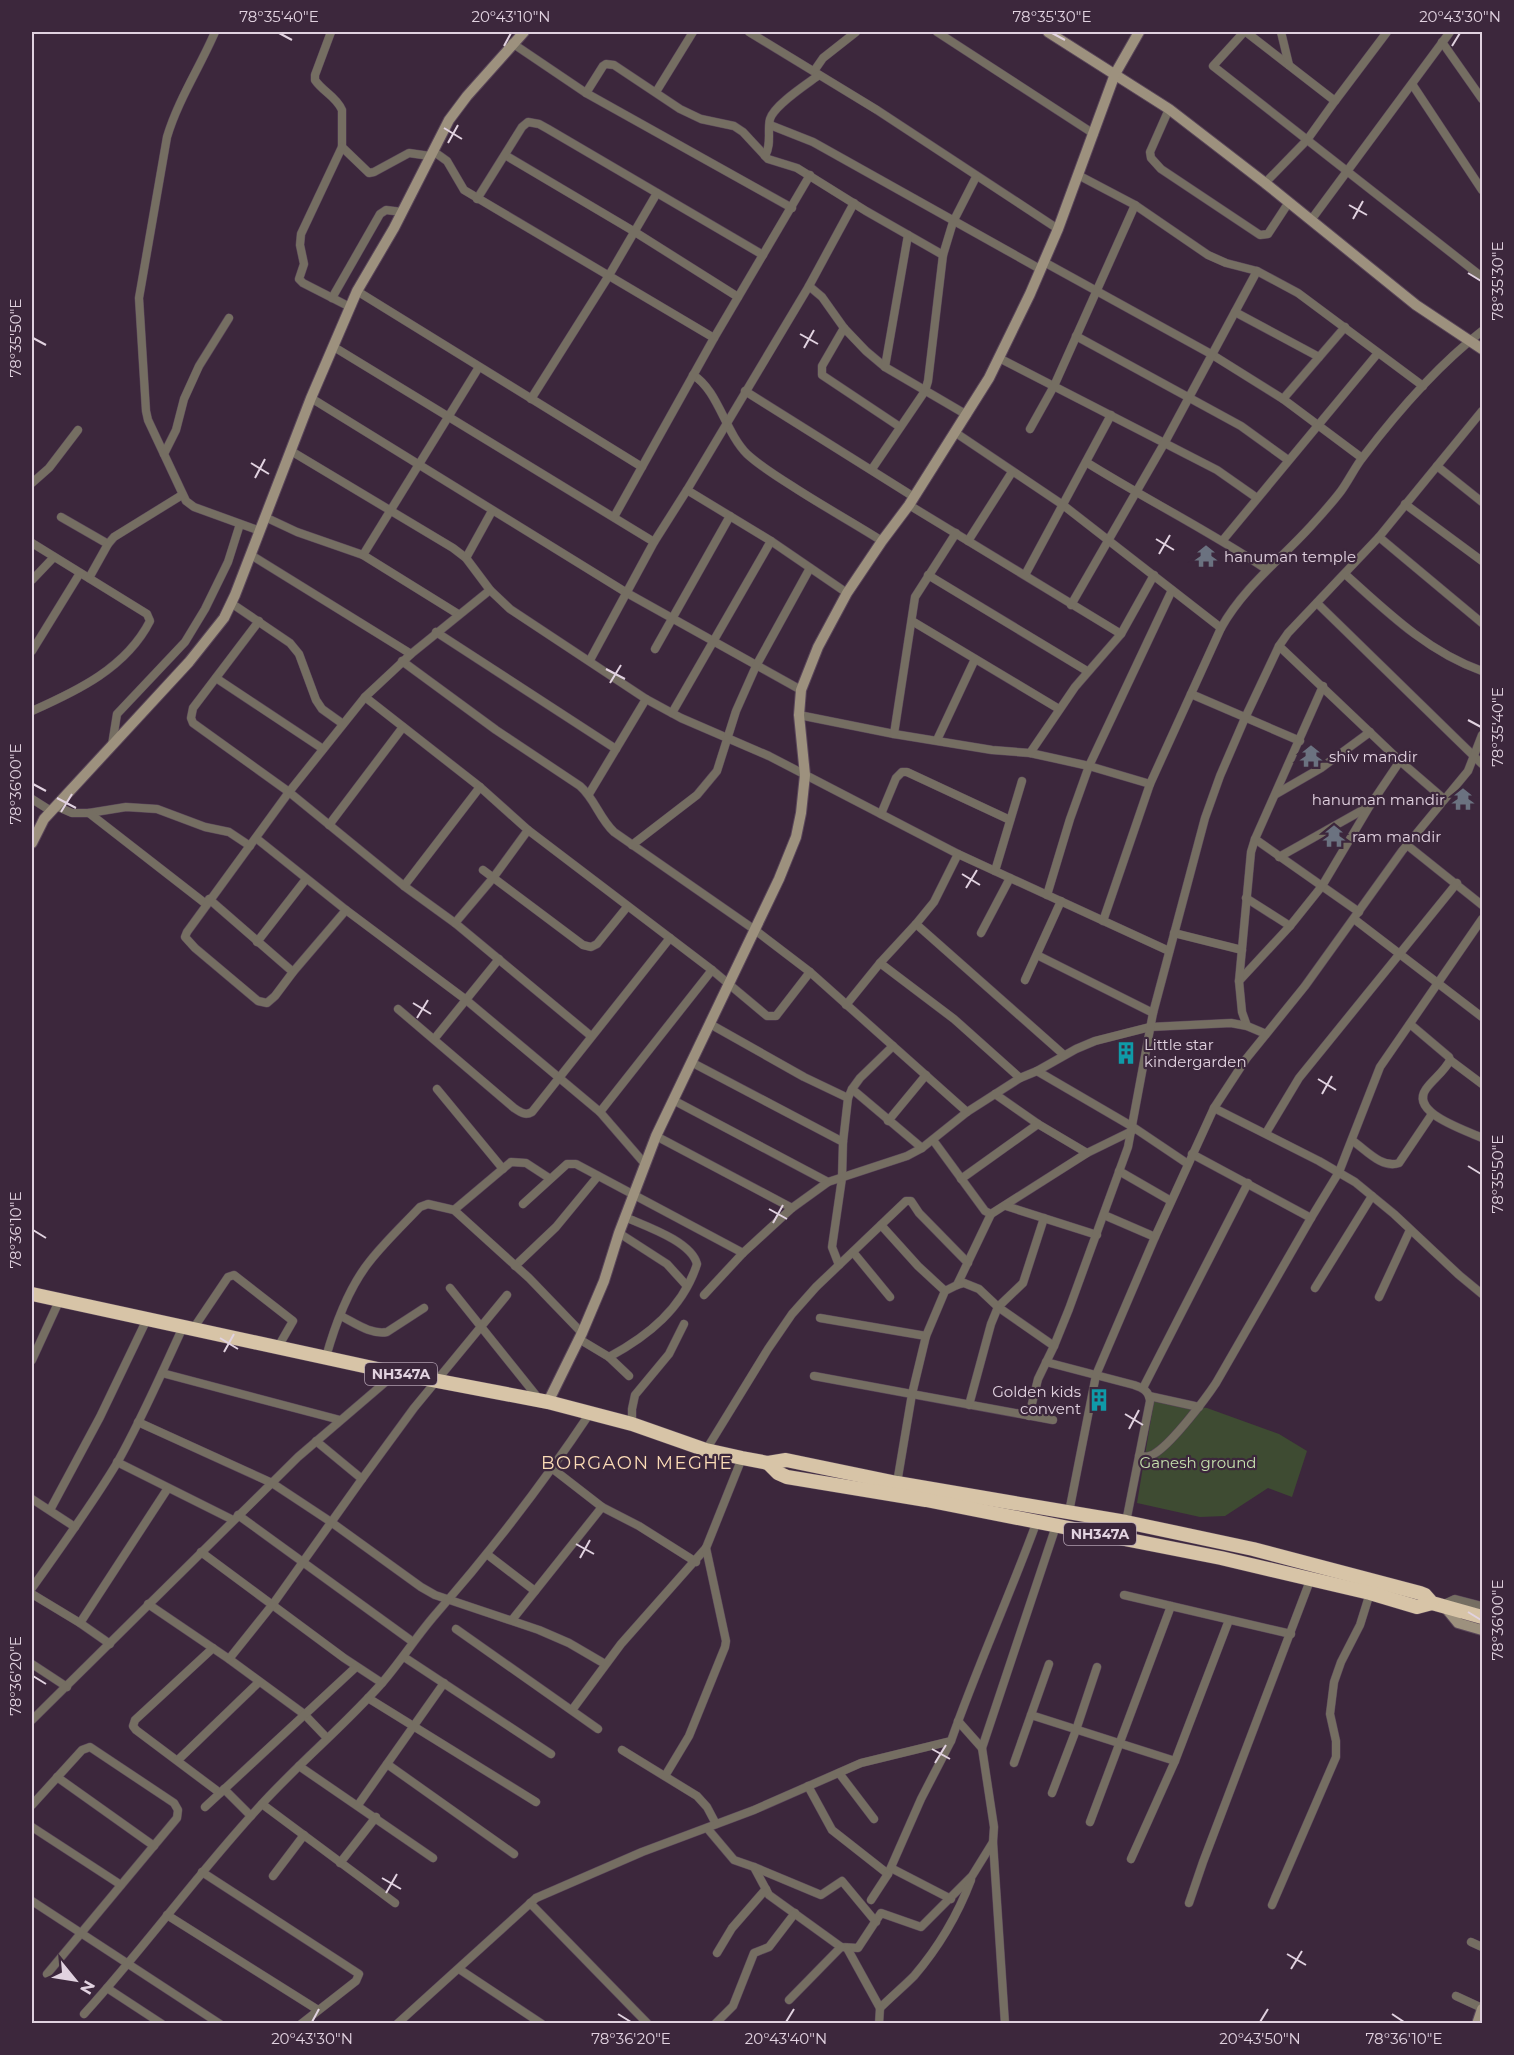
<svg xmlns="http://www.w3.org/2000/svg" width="1514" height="2055" font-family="Montserrat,sans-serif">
<rect width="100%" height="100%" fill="#3c273c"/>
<!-- green -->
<path fill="#3e4b32" d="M1154,1401L1207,1408L1279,1434L1307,1451L1292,1497L1268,1488L1225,1516L1200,1517L1137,1503Z"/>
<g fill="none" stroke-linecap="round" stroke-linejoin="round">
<!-- street casing -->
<g stroke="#5a465a" stroke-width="9">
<g id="street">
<path d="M215,32C200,67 178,100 167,137L139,298L146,411L148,420L186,501L194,507L260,531"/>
<path d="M331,32L315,75V80C323,92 336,96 342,110V147L369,173L374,172L409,153L430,156"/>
<path d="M749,32L877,110L1058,229"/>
<path d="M937,32L1094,134"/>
<path d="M1244,32L1213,66L1482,277"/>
<path d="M1246,32L1335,101L1307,140L1265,183"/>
<path d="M1281,32L1289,65"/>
<path d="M1442,42L1482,99"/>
<path d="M512,43L586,93L792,208"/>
<path d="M814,71L823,58L856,32"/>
<path d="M1412,84L1482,190"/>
<path d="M656,92L693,32"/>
<path d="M586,93L603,66L606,64L614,65L680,109L701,119L734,126L743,132L768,159L797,168L866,211L943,255"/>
<path d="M1335,101L1387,32"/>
<path d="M1169,109L1150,152L1151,158L1161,169L1260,235L1268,234L1289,202"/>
<path d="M770,125L813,142L1040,269"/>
<path d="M342,147L301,234L300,245L304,264L299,279L303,283L350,307"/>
<path d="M433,151L447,161L464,190L714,338"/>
<path d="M505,155L635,232L738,297"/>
<path d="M765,156C772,144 767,131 770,119C774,105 807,84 819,75"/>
<path d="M1078,175L1135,205L1208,255L1226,263L1257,271L1298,293L1423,386"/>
<path d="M477,199L522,127L528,122L539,124L548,129L763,255"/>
<path d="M1311,220L1450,32"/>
<path d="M1044,262L1211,354L1283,399L1362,458"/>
<path d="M809,286L822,297L844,328L866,351L885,367L967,415"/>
<path d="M357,291L642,467"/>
<path d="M332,298L380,214L386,210L402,212"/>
<path d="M1235,312L1319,357"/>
<path d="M844,328L822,366V375L900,427"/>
<path d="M1076,336L1241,426L1288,460"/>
<path d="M334,347L654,542"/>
<path d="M999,358L1217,470L1257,498"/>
<path d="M885,367L908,235"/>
<path d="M693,375C718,390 725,432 747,454C760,466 776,476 792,486C821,505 852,522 882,541"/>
<path d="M745,391L914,497"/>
<path d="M311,398L627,593L801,690"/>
<path d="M531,399L608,277L657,193"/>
<path d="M1283,399L1345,327"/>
<path d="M1030,429L1054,386L1135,205"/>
<path d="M956,433L1063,505L1221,628"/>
<path d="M291,451L453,548L466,558L490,590L510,609L646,699L681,718L769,756L958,854L1169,951"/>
<path d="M164,454L176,430L184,399L199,366L229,318"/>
<path d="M1086,462C1145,499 1208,530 1266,569"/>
<path d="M1437,466L1482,502"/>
<path d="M872,469L925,391L928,381L943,255L953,222L976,177"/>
<path d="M32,483L49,468L78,430"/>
<path d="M687,490L771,541L847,593"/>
<path d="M1405,504L1482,561"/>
<path d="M909,505L1121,634"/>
<path d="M61,517L108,544"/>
<path d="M265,517L297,532L363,555L458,614"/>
<path d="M614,517L714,338L810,175"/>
<path d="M1379,537L1482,623"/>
<path d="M1223,540L1378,353"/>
<path d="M968,541L1012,472"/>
<path d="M32,543L147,614L150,621C126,668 77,691 32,711"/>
<path d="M251,555L411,654"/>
<path d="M363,555L479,367"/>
<path d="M466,558L492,511"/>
<path d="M1345,574C1387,612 1428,652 1482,671"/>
<path d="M928,575L1087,671"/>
<path d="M1025,575L1111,415"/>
<path d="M89,578L108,544L114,537L182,495"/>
<path d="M32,580L54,557"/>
<path d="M231,603L290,643L299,654L316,700L322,709L343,724"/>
<path d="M1317,603L1482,764"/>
<path d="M1071,605L1165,442L1257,271"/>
<path d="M259,621L193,708L191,718L193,723L289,792L404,886L455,923L591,1036"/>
<path d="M912,621L1059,709"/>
<path d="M436,632L616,749"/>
<path d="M1279,646L1400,761L1444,799"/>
<path d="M655,649L730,516"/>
<path d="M32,651L80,573"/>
<path d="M590,660L654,542L687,490L809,286L854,203"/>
<path d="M402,661L496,730L580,786C595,799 599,818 614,832L755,930L810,972L967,1112"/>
<path d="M216,678L323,749"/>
<path d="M1191,694L1300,741"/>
<path d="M365,697L480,787L528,830L712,970L767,1016H776L810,972"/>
<path d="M672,713L771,541"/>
<path d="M799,715L894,734L992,750L1030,753L1089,766L1150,784"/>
<path d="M894,734L915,597L956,533"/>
<path d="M937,740L975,659"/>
<path d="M112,745L117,714L185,642L205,609L228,562L240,524"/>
<path d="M1030,753L1075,687L1121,634L1154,575"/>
<path d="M589,794L646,699"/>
<path d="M1276,794L1321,768L1370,732"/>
<path d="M32,799L51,811"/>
<path d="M56,806L72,813H89L126,807L157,809L205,827L229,832L250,846"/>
<path d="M89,813L206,904"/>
<path d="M881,814L896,778L902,772H907L1010,820"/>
<path d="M329,825L403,727"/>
<path d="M256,838L346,910L465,999L600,1112L645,1164"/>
<path d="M1255,839L1359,912"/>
<path d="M632,845L697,795L717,771L736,711L756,666L810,568"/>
<path d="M1407,845L1482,905"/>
<path d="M1279,857L1368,807"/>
<path d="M483,870L583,945L591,947L597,944L627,907"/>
<path d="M995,871L1022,781"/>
<path d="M404,886L480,787"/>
<path d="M1047,895L1070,819L1089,766L1172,590"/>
<path d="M1246,898L1290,926"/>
<path d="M209,899L293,972"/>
<path d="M346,910L293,972L275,996L267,1003L258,1001L195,948L185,937L187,932L289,792L365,697L411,654L490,590"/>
<path d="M1354,919L1482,1017"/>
<path d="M1103,921L1150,784L1221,628C1244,587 1280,560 1311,526C1321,515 1332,503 1341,491C1349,480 1355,467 1363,457C1398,411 1437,366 1482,331"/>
<path d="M455,923L493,878L528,830"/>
<path d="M916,924L1064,1055"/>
<path d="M981,933L1010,878"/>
<path d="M1174,933L1242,950"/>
<path d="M257,942L306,879"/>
<path d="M1037,955L1153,1013"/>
<path d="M880,963L954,1019L1020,1078"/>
<path d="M1025,980L1061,901"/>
<path d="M1239,981L1290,926L1322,886L1369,807L1400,761"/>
<path d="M846,1005L880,963L916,924L934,902L958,854"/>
<path d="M398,1009L514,1108C520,1112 525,1116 532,1112L670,938"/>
<path d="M710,1024L804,1077L848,1098"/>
<path d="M1410,1024L1449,1057L1450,1060C1445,1071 1433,1079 1426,1089C1409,1113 1466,1130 1482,1138"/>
<path d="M1247,1026L1242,1012L1239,981L1251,852L1255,839L1323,686"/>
<path d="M435,1038L499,959"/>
<path d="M1450,1060L1482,1084"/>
<path d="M691,1062L843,1142"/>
<path d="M1037,1071L1133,1127L1188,1164"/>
<path d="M437,1089L503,1169"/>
<path d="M852,1089L922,1148"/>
<path d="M995,1094L1038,1124L1087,1153"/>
<path d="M673,1100L828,1182"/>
<path d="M1214,1108L1319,1161L1355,1182L1394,1214L1459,1275L1482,1294"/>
<path d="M600,1112L712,970"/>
<path d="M888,1121L926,1075"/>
<path d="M1266,1133L1299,1078L1457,883"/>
<path d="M656,1136L792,1208"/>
<path d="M933,1140L985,1211L991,1214L1087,1153L1132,1131"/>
<path d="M1353,1141C1366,1150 1382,1169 1399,1163L1432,1114"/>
<path d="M1192,1154L1311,1218"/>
<path d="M1119,1171L1171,1201"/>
<path d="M961,1179L1038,1124"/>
<path d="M523,1204L567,1164H576L743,1253"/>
<path d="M1006,1206L1097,1235"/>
<path d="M454,1210L511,1162L526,1163L549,1178"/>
<path d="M1104,1215L1155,1237"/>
<path d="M881,1225L918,1266L945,1291"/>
<path d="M619,1233L667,1264L687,1286"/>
<path d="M853,1252L890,1297"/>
<path d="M839,1265L832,1247L842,1178L843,1142L848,1098L852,1089L860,1078L893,1046"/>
<path d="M515,1266L556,1227L598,1176"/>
<path d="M957,1285L991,1214"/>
<path d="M450,1288L539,1399"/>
<path d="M1315,1288L1372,1196"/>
<path d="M704,1295L743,1253L792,1208L828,1182L907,1156L922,1148L967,1112L1020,1078L1037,1071L1076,1049L1095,1041L1150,1027L1231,1023L1247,1026L1266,1034"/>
<path d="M1379,1297L1410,1230"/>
<path d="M341,1316C355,1323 371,1335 387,1332L424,1308"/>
<path d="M820,1318L926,1336"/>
<path d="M193,1329L228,1277L234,1275L293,1321L278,1347"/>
<path d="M579,1339L609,1357L629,1376"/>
<path d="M326,1357C335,1325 349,1287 370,1261C385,1242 403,1225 420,1207L428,1204L454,1210L529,1278L582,1333"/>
<path d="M609,1357C648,1336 683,1308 697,1264C691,1241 645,1226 625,1217"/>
<path d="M32,1360L60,1299"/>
<path d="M1046,1362L1134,1385C1143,1388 1149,1391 1150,1401L1126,1522"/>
<path d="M162,1373L340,1420"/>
<path d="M814,1376L1053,1420"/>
<path d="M1143,1388L1248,1183"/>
<path d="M1149,1396L1199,1407"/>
<path d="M969,1405L991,1324L998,1307L1023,1283L1044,1218"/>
<path d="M1029,1416L1038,1379L1054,1346L1069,1309L1128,1147L1153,1013L1205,818L1220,776L1245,718L1279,646L1288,633L1379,537L1482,411"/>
<path d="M138,1422L272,1483L331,1522L421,1587L435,1595L539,1630L569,1643L605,1664"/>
<path d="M632,1424V1409L635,1395L669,1354L684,1324"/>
<path d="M316,1441L362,1479"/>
<path d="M706,1450L768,1349L792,1314L816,1287L906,1201H911L919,1213L968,1263"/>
<path d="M1139,1456C1146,1457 1151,1457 1157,1452C1174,1440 1204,1401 1216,1383L1311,1218L1339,1172L1380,1067L1482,919"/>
<path d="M117,1462L233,1520"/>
<path d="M553,1469L602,1507L639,1526L696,1562"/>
<path d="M897,1483L912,1394L926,1336L945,1291L957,1285L964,1283L979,1289L998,1307L1054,1346"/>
<path d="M32,1499L75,1527"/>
<path d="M50,1510L100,1417L147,1319"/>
<path d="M1069,1512L1096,1375L1155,1237L1214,1108L1246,1059L1305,986L1402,851L1468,771L1482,735"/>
<path d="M238,1515L413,1642"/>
<path d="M201,1552L344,1658L382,1683"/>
<path d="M488,1555L535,1591"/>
<path d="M32,1588C61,1547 91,1506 117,1463C142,1419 162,1372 183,1327"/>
<path d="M32,1594L80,1623L110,1644"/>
<path d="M1124,1595L1291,1634"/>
<path d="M148,1604L229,1659L304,1714L327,1738"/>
<path d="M1442,1605L1455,1599L1482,1606"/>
<path d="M512,1620L602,1507"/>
<path d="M80,1623L168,1488"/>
<path d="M456,1629L598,1729"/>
<path d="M213,1648L135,1720L133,1726L136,1730L220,1793"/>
<path d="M404,1657L551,1754"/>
<path d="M229,1659L273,1604L362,1479L414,1408L507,1295"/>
<path d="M32,1664L67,1687"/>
<path d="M368,1698L536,1802"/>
<path d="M572,1710L621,1644L706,1548L742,1458"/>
<path d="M1031,1715L1175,1761"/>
<path d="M32,1720L298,1457L396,1373"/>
<path d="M982,1748L1057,1523"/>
<path d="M622,1750L697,1796L707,1807L716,1824"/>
<path d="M178,1760L259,1682"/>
<path d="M1014,1763L1049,1664"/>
<path d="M387,1764L514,1854"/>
<path d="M299,1766L433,1858"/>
<path d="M839,1773L874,1819"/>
<path d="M665,1776L689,1736L725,1647L726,1641L706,1548"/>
<path d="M57,1777L154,1846"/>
<path d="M808,1786L832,1830L888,1874L921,1799L951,1741"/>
<path d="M224,1789L251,1816"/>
<path d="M1052,1793L1076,1730L1097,1667"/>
<path d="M262,1804L395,1903"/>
<path d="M32,1805L82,1750L90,1747L174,1803L178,1810L177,1818L47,1974"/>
<path d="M358,1805L444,1683"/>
<path d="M205,1807L356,1667"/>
<path d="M1090,1822L1171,1606"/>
<path d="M32,1827L121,1885"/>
<path d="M707,1828L734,1860L754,1867L769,1895L841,1947L858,1948L881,1913L921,1927L972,1876L993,1842L994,1827L982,1748L958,1721"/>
<path d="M993,1842L1005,2024"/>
<path d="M1131,1859L1175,1761L1229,1620"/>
<path d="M340,1863L376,1817"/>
<path d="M754,1867L821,1895L842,1881L876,1922"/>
<path d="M891,1868L951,1899"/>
<path d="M202,1872L359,1974L356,1981L301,2024"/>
<path d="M273,1876L304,1835"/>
<path d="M871,1900L888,1874"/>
<path d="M32,1901L220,2024"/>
<path d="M530,1903L648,2024"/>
<path d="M1189,1903L1203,1862L1311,1578"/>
<path d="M1272,1905L1336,1757V1741L1330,1714L1334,1682L1341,1662L1360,1625L1370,1593"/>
<path d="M167,1915L318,2010"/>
<path d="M1471,1942L1482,1947"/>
<path d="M847,1948L880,2008C891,1997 903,1987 914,1976C938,1948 958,1914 971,1880"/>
<path d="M717,1953L732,1928L766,1889"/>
<path d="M459,1969L542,2024"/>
<path d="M107,1988L162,2024"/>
<path d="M1456,1996L1482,2008"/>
<path d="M789,2000L841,1947"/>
<path d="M84,2014C145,1947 198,1873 260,1806C299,1763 344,1726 382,1683C401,1661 416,1637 435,1615C492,1550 542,1485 590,1413"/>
<path d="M397,2024L536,1898L642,1852L754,1810L861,1763L951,1741C977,1667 1010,1595 1037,1521"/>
<path d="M715,2024L733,2006L754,1953L769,1947L795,1913"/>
<path d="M879,2024L880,2008"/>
</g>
</g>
<!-- secondary casing -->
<g stroke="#5a465a" stroke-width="12">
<g id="secondary">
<path d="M1048,32L1169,109L1265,183L1416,305L1482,349"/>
<path d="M32,843L44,819L189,662L224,618L235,595L311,398L357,291L394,228L449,120L467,96L524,32"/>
<path d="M548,1402L582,1333L604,1281L619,1233L656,1136L779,879L796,837L801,813L805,775L799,715L801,690L818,647L847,593L882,541L909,505L989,378L1030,294L1058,229L1115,74L1139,32"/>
<path d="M1445,1607L1458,1623L1482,1630"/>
<path d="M1477,2024L1482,2009"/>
</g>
</g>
<!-- highway casing -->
<g stroke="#5a465a" stroke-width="15">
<g id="highway">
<path d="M32,1294L396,1373L548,1402L632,1424L706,1450L742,1458L768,1463L786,1460L897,1483L1126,1522L1253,1549L1420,1593L1425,1595L1432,1603L1482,1617"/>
<path d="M768,1463L778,1473L787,1477L926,1500L1221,1558L1370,1593L1417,1607L1432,1603"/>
</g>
</g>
<!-- street -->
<use href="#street" stroke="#756e62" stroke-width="8"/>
<!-- secondary -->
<use href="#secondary" stroke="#9d917e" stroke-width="10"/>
<!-- highway -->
<use href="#highway" stroke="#d7c4a7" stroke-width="14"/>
</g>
<!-- ticks -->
<path fill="none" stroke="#e1d2e0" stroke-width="2" d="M279,33L292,40M1052,33L1065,40M504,46L511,33M1452,46L1460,33M444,128L462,139M448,143L458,125M1349,205L1367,215M1353,219L1363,201M1468,273L1481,281M800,334L818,344M33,338L46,345M804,348L814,330M251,463L269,474M255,478L265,459M1156,539L1174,550M1159,554L1170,535M606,669L625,679M610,683L621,665M1468,720L1481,727M33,784L46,791M57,798L76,808M61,812L72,794M962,874L980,885M966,888L977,870M413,1003L431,1014M417,1018L428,1000M1318,1079L1336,1090M1322,1094L1332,1076M1468,1166L1481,1174M769,1209L787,1219M773,1223L783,1205M33,1230L46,1238M220,1338L238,1349M224,1352L234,1334M1125,1414L1143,1425M1129,1429L1139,1410M576,1544L594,1554M580,1558L590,1540M1468,1612L1481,1620M33,1676L46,1684M932,1749L950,1759M935,1763L946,1745M382,1878L401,1889M386,1893L397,1874M1287,1954L1306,1965M1291,1969L1302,1951M618,2014L631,2022M1392,2014L1404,2022M312,2022L319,2009M786,2022L794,2009M1260,2022L1268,2009"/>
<!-- icons -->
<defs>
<g id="temple-bare" transform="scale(1.8)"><path d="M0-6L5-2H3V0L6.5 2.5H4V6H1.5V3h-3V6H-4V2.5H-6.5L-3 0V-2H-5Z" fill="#6b7280" stroke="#3c273c" stroke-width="2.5" paint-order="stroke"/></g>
<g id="building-bare" transform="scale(1.8)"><path d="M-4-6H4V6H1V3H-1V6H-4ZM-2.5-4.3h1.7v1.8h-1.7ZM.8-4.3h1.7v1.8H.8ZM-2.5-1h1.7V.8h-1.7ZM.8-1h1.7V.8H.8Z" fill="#0f9aa8" stroke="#3c273c" stroke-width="2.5" paint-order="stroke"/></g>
</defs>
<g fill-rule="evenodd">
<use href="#temple-bare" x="1206" y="556"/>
<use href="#temple-bare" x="1311" y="756"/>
<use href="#temple-bare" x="1463" y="799"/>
<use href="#temple-bare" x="1334" y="836"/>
<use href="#building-bare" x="1126" y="1053"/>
<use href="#building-bare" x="1099" y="1400"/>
</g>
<g text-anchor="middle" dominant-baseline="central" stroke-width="4.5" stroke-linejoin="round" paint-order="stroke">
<!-- shield labels -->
<g fill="#3c273c" stroke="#b09faf" stroke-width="1.5">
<rect x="365" y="1363" width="72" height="22" rx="4.5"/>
<rect x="1064" y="1523" width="72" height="22" rx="4.5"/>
</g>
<g font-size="14" font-weight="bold" fill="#e1d2e0">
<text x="401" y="1374">NH347A</text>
<text x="1100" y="1534">NH347A</text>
</g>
<!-- poi labels -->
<g font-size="15" fill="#e1d2e0" stroke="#3c273c" text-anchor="start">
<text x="1224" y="556">hanuman temple</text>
<text x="1329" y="756">shiv mandir</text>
<text x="1445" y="799" text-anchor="end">hanuman mandir</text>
<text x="1352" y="836">ram mandir</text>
<text x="1144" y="1044">Little star<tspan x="1144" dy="17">kindergarden</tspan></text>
<text x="1081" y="1391" text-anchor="end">Golden kids<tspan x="1081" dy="17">convent</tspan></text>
</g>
<!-- park labels -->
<g font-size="15" fill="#c5e0ad" stroke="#3c273c">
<text x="1198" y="1462">Ganesh ground</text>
</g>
<!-- quarter labels -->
<g font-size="18" letter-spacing="1.5" fill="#fcdcb7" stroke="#3c273c">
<text x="637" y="1463">BORGAON MEGHE</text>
</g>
</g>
<!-- border -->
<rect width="1514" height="2055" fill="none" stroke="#3c273c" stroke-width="66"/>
<!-- north arrow -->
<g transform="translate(75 1980) rotate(120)" stroke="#3c273c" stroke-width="4.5" paint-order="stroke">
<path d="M0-4.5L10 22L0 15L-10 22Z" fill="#e1d2e0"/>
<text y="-9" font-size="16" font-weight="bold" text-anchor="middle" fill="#e1d2e0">N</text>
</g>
<rect x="33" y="33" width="1448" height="1989" fill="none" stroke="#e1d2e0" stroke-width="2"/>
<g font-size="15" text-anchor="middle" fill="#e1d2e0">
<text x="279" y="22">78°35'40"E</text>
<text x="511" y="22">20°43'10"N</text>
<text x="1052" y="22">78°35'30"E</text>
<text x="1460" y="22">20°43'30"N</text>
<text transform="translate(1498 281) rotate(-90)" y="5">78°35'30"E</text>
<text transform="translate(16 338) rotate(-90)" y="5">78°35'50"E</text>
<text transform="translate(1498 727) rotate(-90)" y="5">78°35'40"E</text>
<text transform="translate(16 784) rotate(-90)" y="5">78°36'00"E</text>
<text transform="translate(1498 1174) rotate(-90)" y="5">78°35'50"E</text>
<text transform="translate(16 1230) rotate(-90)" y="5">78°36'10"E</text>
<text transform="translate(1498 1620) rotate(-90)" y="5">78°36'00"E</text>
<text transform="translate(16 1676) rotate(-90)" y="5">78°36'20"E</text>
<text x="312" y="2044">20°43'30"N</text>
<text x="631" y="2044">78°36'20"E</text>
<text x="786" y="2044">20°43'40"N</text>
<text x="1260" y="2044">20°43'50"N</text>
<text x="1404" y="2044">78°36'10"E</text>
</g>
</svg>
